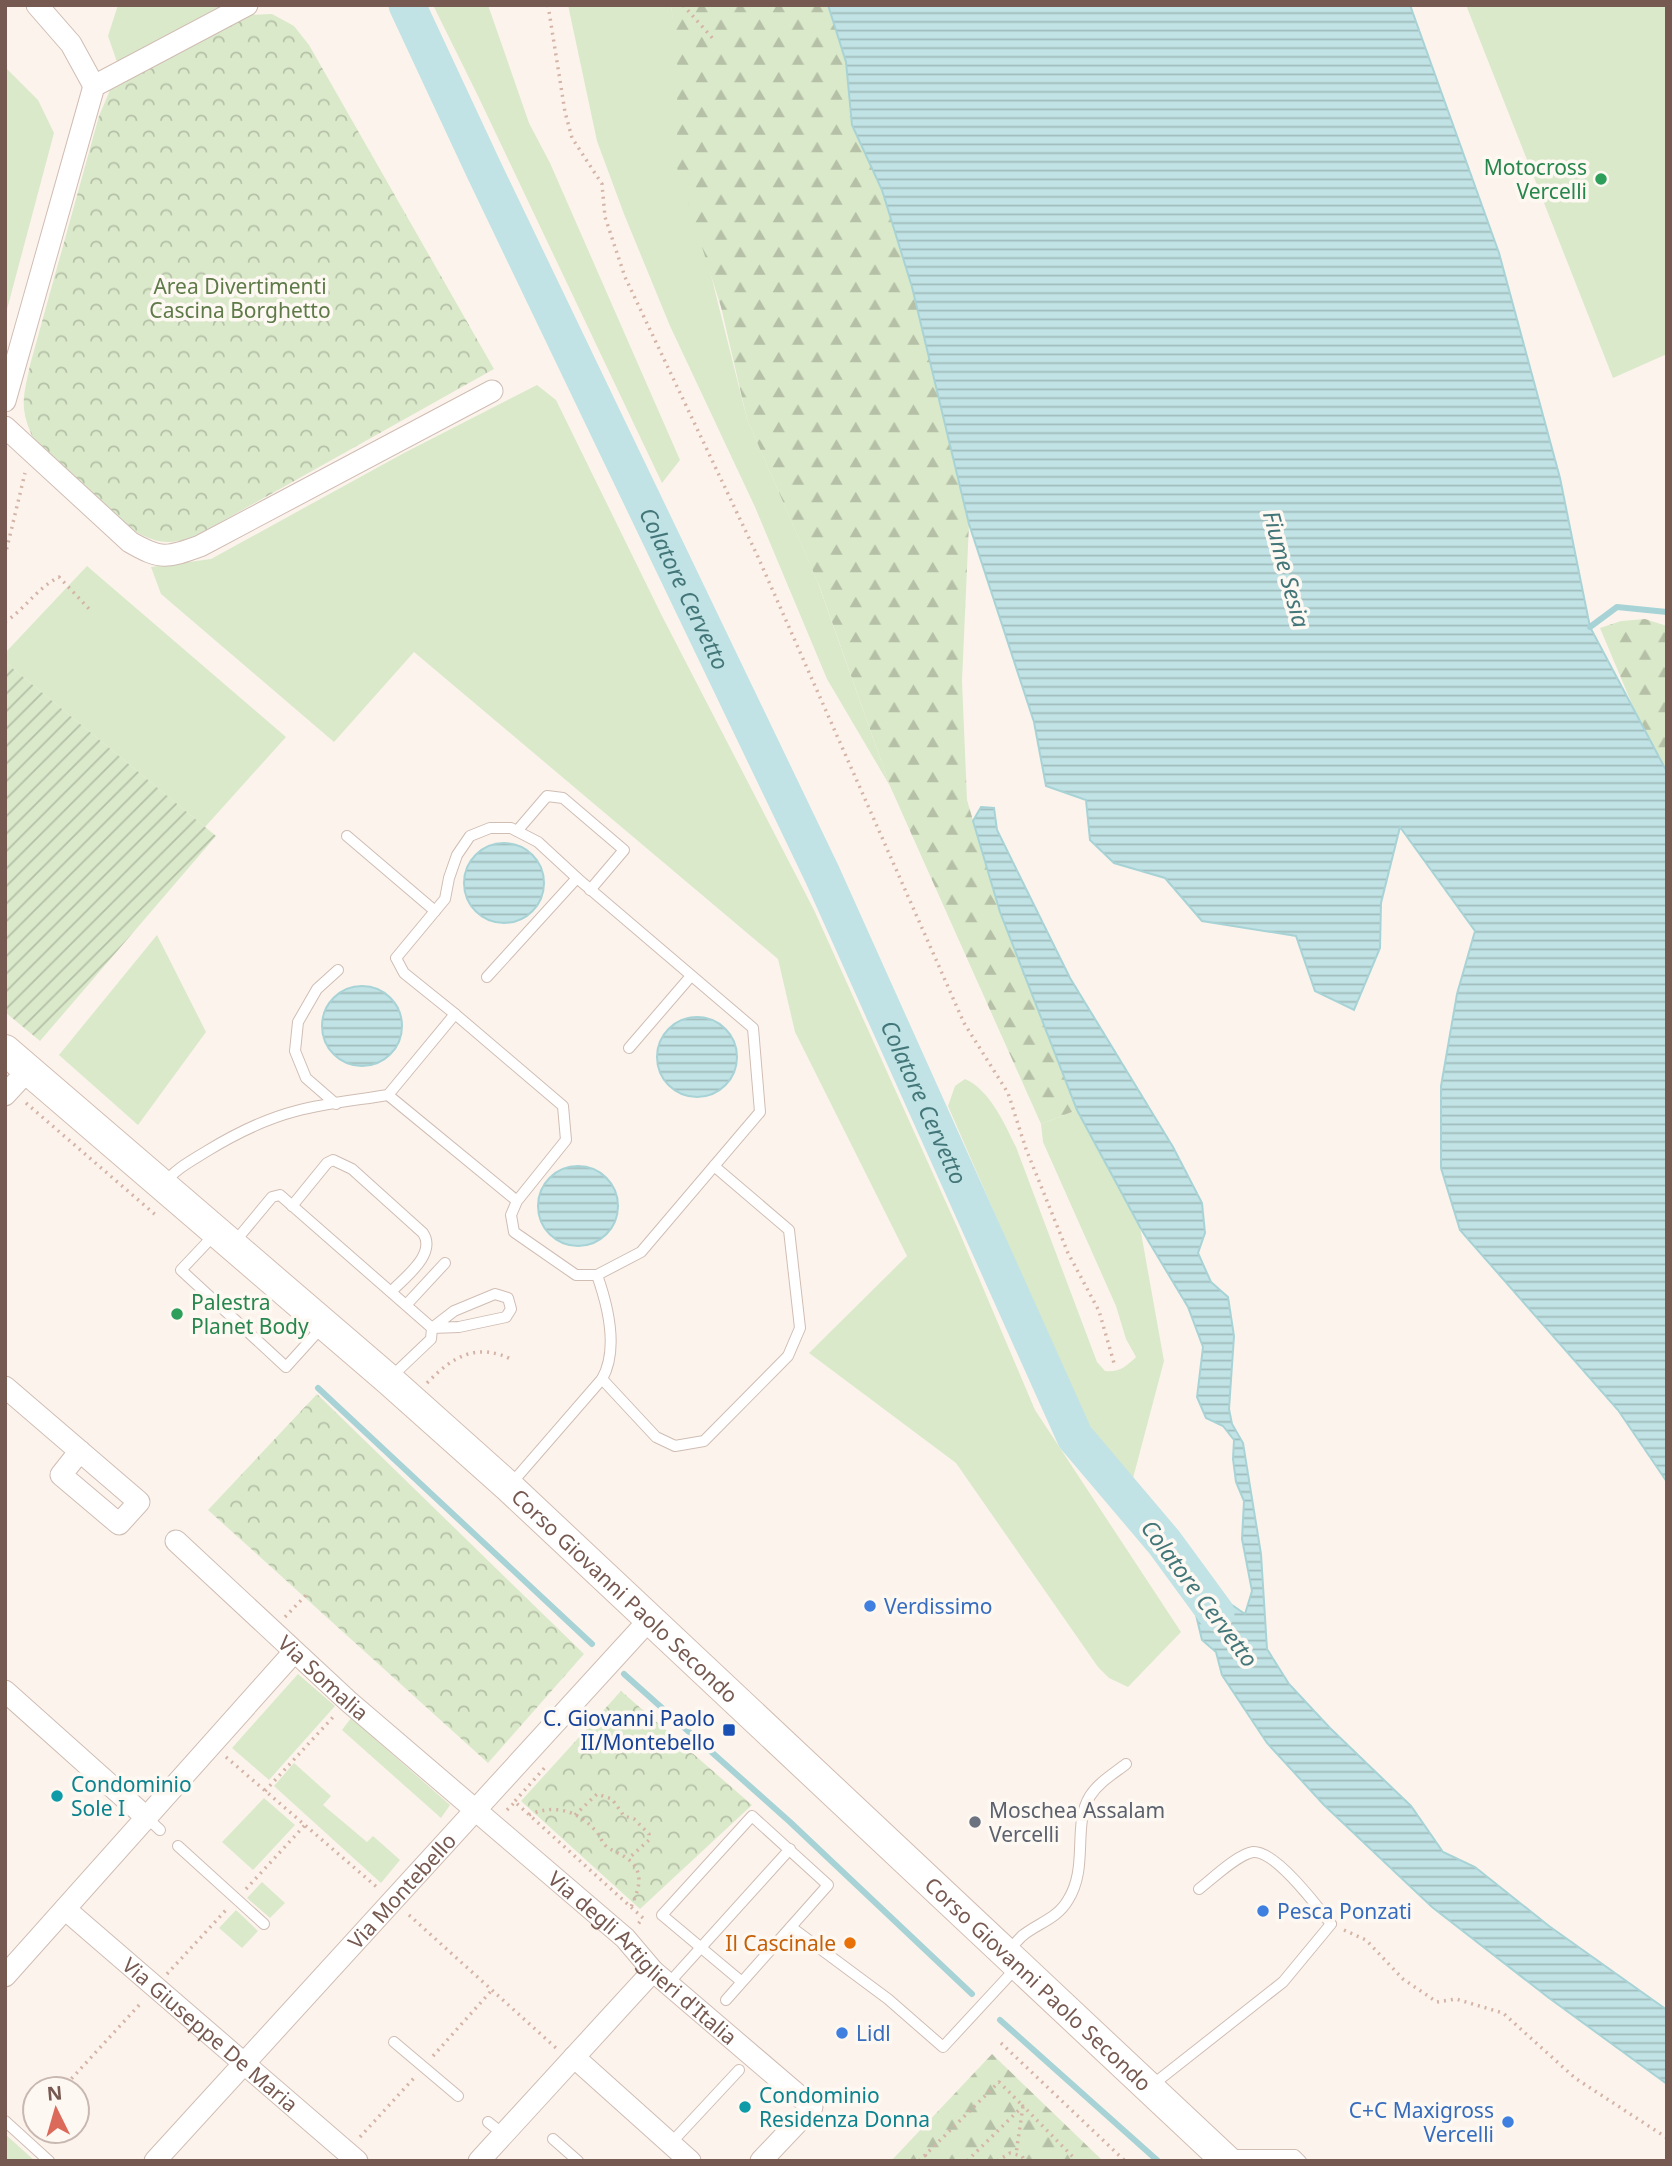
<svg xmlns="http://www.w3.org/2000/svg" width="1672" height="2166" font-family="'Noto Sans',sans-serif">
<defs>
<pattern id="forest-firs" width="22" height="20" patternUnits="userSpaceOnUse" patternTransform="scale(1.75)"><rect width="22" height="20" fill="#dae9ca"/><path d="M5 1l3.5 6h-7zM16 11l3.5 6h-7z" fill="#b5c0a6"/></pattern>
<pattern id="park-crowns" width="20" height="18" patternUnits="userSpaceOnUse" patternTransform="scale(1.75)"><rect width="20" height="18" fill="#dae9ca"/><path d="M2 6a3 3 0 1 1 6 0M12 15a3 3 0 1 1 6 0" fill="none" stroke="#b5c0a6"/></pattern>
<pattern id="garden-furrows" width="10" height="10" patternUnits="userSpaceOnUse" patternTransform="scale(1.75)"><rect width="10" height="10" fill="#dae9ca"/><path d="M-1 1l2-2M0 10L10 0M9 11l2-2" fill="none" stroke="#b5c0a6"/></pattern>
<pattern id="water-rules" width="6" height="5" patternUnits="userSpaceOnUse" patternTransform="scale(1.75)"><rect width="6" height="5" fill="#c1e3e5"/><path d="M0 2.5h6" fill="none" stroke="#a1bbbc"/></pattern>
</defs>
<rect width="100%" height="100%" fill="#fcf4ec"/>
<!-- grass -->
<g fill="#dae9ca">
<path d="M118,5H230L117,62L108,36Z"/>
<path d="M433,5H488L529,123L550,163L680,460L662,483L478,96Z"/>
<path d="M568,5H671L709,267L747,419L817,580L890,786L827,679L755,507L670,326L624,214L597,141Z"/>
<path d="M1466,5H1667V354L1613,378Z"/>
<path d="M5,67L38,100L54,133L5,317Z"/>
<path d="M537,385L556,400L662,616L814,910L958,1229L1035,1410L1181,1632L1128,1687L1109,1678L1098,1667L956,1463L809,1353L907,1256L795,1032L778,959L414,652L334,742L161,594L151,567L211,559L404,453Z"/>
<path d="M87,566L286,737L205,827L5,662V653Z"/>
<path d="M157,935L206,1032L138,1125L59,1055Z"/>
<path d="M965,1079C990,1090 1004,1123 1016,1147L1097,1362L1105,1371C1118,1373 1127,1366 1136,1357L1126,1339L1116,1306L1043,1142L1041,1124L1077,1110L1140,1227L1164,1361L1132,1482L1083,1417L948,1106L955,1086Z"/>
<path d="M298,1674L335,1706L269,1780L232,1748Z"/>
<path d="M351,1718L450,1805L441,1818L342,1730Z"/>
<path d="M294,1763L331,1796L323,1805L367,1842L373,1836L400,1860L381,1883L274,1786Z"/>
<path d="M264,1798L295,1825L253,1870L222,1842Z"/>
<path d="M262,1882L285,1903L270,1918L247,1898Z"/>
<path d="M236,1910L258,1931L242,1948L219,1928Z"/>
<path d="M5,2134L35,2161H5Z"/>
</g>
<!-- forest -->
<g fill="url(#forest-firs)">
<path d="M671,5H828L846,62L853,125L882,190L912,287L969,524L962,681L967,800L1000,912L1077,1110L1041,1124L890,786L819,585L747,419L721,307L677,168V54Z"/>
<path d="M1645,619L1667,626V772L1642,728L1600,628L1621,621Z"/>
<path d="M992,2054L1103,2161H891Z"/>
</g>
<!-- park -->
<g fill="url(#park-crowns)">
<path d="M272,14L294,26L309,45L494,369L194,537C168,545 157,544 133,530L34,440C19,408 23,398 30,365L99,116L110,90L124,78L246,15Z"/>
<path d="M317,1394L584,1654L488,1763L208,1510Z"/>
<path d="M621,1691L752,1805L640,1909L521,1801Z"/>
</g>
<!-- garden -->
<path fill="url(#garden-furrows)" d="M5,662L216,836L40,1041L5,1012Z"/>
<!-- water -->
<g fill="url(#water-rules)" stroke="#a8d3d6" stroke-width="2">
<path d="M828,5H1410L1499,253L1560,478L1590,627L1667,772V1482L1618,1410L1460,1230L1441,1168V1086L1457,994L1475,931L1400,827L1381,903L1380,948L1354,1010L1315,991L1296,936L1202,921L1165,878L1114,863L1090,840L1086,800L1046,786L1034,722L969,524L912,287L882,190L852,125L846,62Z"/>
<path d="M981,807L994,808L997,830L1070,978L1173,1147L1202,1203L1205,1233L1198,1253L1211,1282L1228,1297L1234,1336L1229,1409L1232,1424L1243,1443L1261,1554L1267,1649L1289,1684L1330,1728L1411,1806L1443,1852L1475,1867L1549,1926L1667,2010V2084L1549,1998L1432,1907L1324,1805L1267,1743L1222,1675L1216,1652L1202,1640L1186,1573L1245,1614L1252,1591L1242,1539L1244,1501L1236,1482L1233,1459L1234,1440L1223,1426L1206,1418L1197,1397L1203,1347L1188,1307L1140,1227L1077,1110L1000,912L973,821Z"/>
<circle cx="504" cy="883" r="40"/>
<circle cx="362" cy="1026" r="40"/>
<circle cx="697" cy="1057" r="40"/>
<circle cx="578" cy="1206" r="40"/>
</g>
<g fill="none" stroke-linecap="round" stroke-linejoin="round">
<!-- stream -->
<g stroke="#a8d3d6" stroke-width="6">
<path d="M1590,627L1617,607L1667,612"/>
<path d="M318,1388L592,1644"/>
<path d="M624,1674L790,1822L972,1994"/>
<path d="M1000,2020L1158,2161"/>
</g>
<!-- river -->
<path stroke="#c1e3e5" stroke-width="37" id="s1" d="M407,5L484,170L822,874L1075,1437L1164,1542L1216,1613"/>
<!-- lane casing -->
<g stroke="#d0bdb4" stroke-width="12">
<g id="lane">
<path d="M517,831L547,796L563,798L624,850L590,890"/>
<path d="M347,836L435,911"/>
<path d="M487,977L577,878L753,1028L760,1112L641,1252L597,1275C608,1306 619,1349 602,1379L510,1485"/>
<path d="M455,1014L404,973L396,958L445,899L449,878L457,855L470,836L490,828H511L538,842L577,878"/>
<path d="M629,1048L691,976"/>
<path d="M336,1104L306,1078L295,1051L298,1022L317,989L338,970"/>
<path d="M164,1184C175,1169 191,1161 207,1151C235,1134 265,1119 296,1111C326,1103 358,1100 388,1095"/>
<path d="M517,1201L566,1140L563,1106L455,1014L388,1095L517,1201L511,1215L514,1232L576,1275H597"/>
<path d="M292,1206L327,1163L333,1160L352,1169L423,1233C437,1254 405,1277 392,1291"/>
<path d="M216,1233L181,1270L286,1367L323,1326"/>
<path d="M233,1244L272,1197L280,1195L432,1328L431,1339L391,1377"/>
<path d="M495,1294L508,1298L511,1309L506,1317L459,1327L432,1328L454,1311Z"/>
<path d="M407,1304L445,1263"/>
<path d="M602,1379L656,1437L675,1446L704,1441L788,1356L800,1328L789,1230L714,1166"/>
<path d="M147,1818L160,1830"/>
<path d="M178,1846L264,1924"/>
<path d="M791,1927L888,1999L943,2047L1018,1966"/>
<path d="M1007,1952C1012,1947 1017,1941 1022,1936C1038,1923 1057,1919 1068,1900C1089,1867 1072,1825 1090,1796C1098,1783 1113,1774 1126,1764"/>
<path d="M668,1984L790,1849"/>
<path d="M726,2000L828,1885L752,1816L662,1915L742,1982"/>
<path d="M394,2042L458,2096"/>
<path d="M1151,2086L1283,1982L1331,1924C1318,1907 1275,1850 1253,1852C1238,1854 1212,1879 1199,1889"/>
<path d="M5,2121L49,2161"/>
<path d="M488,2122L503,2134"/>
<path d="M553,2139L578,2161"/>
<path d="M671,2143L739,2070"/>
<path d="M1226,2155H1295L1301,2161"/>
</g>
</g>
<!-- street casing -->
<g stroke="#d0bdb4" stroke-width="23">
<g id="street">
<path d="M37,5L71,44L94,86"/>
<path d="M5,401L94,86L247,5"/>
<path d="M5,427L130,542C161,560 167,558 200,546L492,391"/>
<path d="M5,1095L28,1070"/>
<path d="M5,1387L139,1502L119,1524L61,1475L80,1451"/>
<path id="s2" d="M176,1541L348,1701L625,1938L653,1971L812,2107L761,2161"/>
<path d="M5,1691L147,1818"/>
<path id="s3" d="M65,1909L357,2161"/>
<path d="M5,1976L294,1652"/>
<path d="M574,2057L690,2161"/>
<path id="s4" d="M155,2161L649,1620"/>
<path d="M479,2161L653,1971"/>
</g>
</g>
<!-- secondary casing -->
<g stroke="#d3bdb2" stroke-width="32">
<g id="secondary">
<path id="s5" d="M5,1050L388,1379L509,1487L1227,2161"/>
</g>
</g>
<!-- path -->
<g stroke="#d5b4a8" stroke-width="3.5" stroke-dasharray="2 5" stroke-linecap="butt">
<path d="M548,5L565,112L572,138L602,184L605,217L625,277L758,557L964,1023L1008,1093L1026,1149L1068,1253L1099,1311L1114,1363"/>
<path d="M683,5L715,41"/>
<path d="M5,556L25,473"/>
<path d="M5,622C25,609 37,588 59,577L92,612"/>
<path d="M26,1103L158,1217"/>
<path d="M427,1383C453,1356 477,1342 513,1360"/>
<path d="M285,1617L309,1592"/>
<path d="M226,1757L379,1889"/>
<path d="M265,1791L335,1715"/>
<path d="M515,1801L547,1765"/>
<path d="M507,1810L515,1802L643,1918L638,1924"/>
<path d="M529,1815C552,1804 577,1810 594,1829C600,1834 601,1842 607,1847C618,1854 631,1857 637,1870C642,1883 636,1895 631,1907"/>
<path d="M575,1815L597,1794L612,1799L624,1816L634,1819L649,1834V1840L629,1858"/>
<path d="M246,1889L305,1825"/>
<path d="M409,1915L556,2048"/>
<path d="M1344,1930L1366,1940L1403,1979L1437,2002L1456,1999L1503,2013L1575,2078L1667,2138"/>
<path d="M167,1974L226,1910"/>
<path d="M1001,2043L1125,2161"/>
<path d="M433,2056L492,1990"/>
<path d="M62,2089L141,2003"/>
<path d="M360,2137L414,2078"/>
<path d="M925,2155L931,2161"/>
<path d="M919,2161L999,2082L1023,2106L1016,2154"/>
<path d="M967,2161L1023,2106L1076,2160"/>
<path d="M997,2161L1010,2153L1022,2156L1025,2161"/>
</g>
<!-- lane -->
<use href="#lane" stroke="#fff" stroke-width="10"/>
<!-- street -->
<use href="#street" stroke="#fff" stroke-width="21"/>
<!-- secondary -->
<use href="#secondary" stroke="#fff" stroke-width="30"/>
</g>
<!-- markers -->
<g fill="#2e9e5b" stroke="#fef8f2" stroke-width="2.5">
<circle cx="1601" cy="179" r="7"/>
<circle cx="177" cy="1314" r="7"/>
</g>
<g fill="#3f7fe0" stroke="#fef8f2" stroke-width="2.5">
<circle cx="870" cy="1606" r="7"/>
<circle cx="1263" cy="1911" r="7"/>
<circle cx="842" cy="2033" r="7"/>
<circle cx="1508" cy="2122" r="7"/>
</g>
<rect fill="#1a4fb4" stroke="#fef8f2" stroke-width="2.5" x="722" y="1723" width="14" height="14" rx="3.5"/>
<g fill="#0f9aa8" stroke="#fef8f2" stroke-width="2.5">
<circle cx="57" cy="1796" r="7"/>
<circle cx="745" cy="2107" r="7"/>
</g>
<circle fill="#6b7280" stroke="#fef8f2" stroke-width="2.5" cx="975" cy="1822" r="7"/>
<circle fill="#e8710a" stroke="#fef8f2" stroke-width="2.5" cx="850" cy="1943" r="7"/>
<g text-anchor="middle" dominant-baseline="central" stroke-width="7" stroke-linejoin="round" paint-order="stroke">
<!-- leisure labels -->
<g font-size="21" fill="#27864d" stroke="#fef8f2" text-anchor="end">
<text x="1587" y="167">Motocross<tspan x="1587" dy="24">Vercelli</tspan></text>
<text x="191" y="1302" text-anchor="start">Palestra<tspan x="191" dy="24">Planet Body</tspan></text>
</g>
<!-- park labels -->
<g font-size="21" fill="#5d7a48" stroke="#fef8f2">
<text x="240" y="286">Area Divertimenti<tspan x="240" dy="24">Cascina Borghetto</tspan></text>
</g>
<!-- street labels -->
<g font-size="21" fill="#765950" stroke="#fef8f2">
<text stroke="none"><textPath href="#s5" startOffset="826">Corso Giovanni Paolo Secondo</textPath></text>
<text stroke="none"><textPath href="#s2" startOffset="201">Via Somalia</textPath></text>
<text stroke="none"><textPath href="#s4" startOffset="366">Via Montebello</textPath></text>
<text stroke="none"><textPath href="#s2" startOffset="626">Via degli Artiglieri d'Italia</textPath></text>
<text stroke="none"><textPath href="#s5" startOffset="1393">Corso Giovanni Paolo Secondo</textPath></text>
<text stroke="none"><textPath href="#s3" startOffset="192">Via Giuseppe De Maria</textPath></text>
</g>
<!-- shop labels -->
<g font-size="21" fill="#366cbe" stroke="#fef8f2" text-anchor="start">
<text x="884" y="1606">Verdissimo</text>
<text x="1277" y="1911">Pesca Ponzati</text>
<text x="856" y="2033">Lidl</text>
<text x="1494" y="2110" text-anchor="end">C+C Maxigross<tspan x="1494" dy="24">Vercelli</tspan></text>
</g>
<!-- transit labels -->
<g font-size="21" fill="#164399" stroke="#fef8f2" text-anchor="end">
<text x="715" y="1718">C. Giovanni Paolo<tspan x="715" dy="24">II/Montebello</tspan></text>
</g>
<!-- culture labels -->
<g font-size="21" fill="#0d838f" stroke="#fef8f2" text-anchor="start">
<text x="71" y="1784">Condominio<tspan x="71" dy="24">Sole I</tspan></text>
<text x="759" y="2095">Condominio<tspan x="759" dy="24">Residenza Donna</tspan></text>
</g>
<!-- worship labels -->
<g font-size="21" fill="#5b616d" stroke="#fef8f2" text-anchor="start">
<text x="989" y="1810">Moschea Assalam<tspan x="989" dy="24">Vercelli</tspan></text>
</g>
<!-- food labels -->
<g font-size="21" fill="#c56008" stroke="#fef8f2" text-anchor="end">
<text x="836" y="1943">Il Cascinale</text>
</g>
<!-- water labels -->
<g font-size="23" font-style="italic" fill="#437679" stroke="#fef8f2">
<text transform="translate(1287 569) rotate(75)">Fiume Sesia</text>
<text stroke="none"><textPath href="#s1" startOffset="646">Colatore Cervetto</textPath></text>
<text stroke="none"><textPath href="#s1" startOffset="1213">Colatore Cervetto</textPath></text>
<text transform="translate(1200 1593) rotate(53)">Colatore Cervetto</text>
</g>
</g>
<!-- border -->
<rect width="1672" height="2166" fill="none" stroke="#765950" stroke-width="14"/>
<!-- north arrow -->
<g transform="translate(56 2110) rotate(355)"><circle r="33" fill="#fef8f2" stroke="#c8b8b1" stroke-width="2"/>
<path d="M0-5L12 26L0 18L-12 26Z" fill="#dc6a5a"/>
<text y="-10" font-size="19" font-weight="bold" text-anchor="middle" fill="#765950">N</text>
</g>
</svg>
